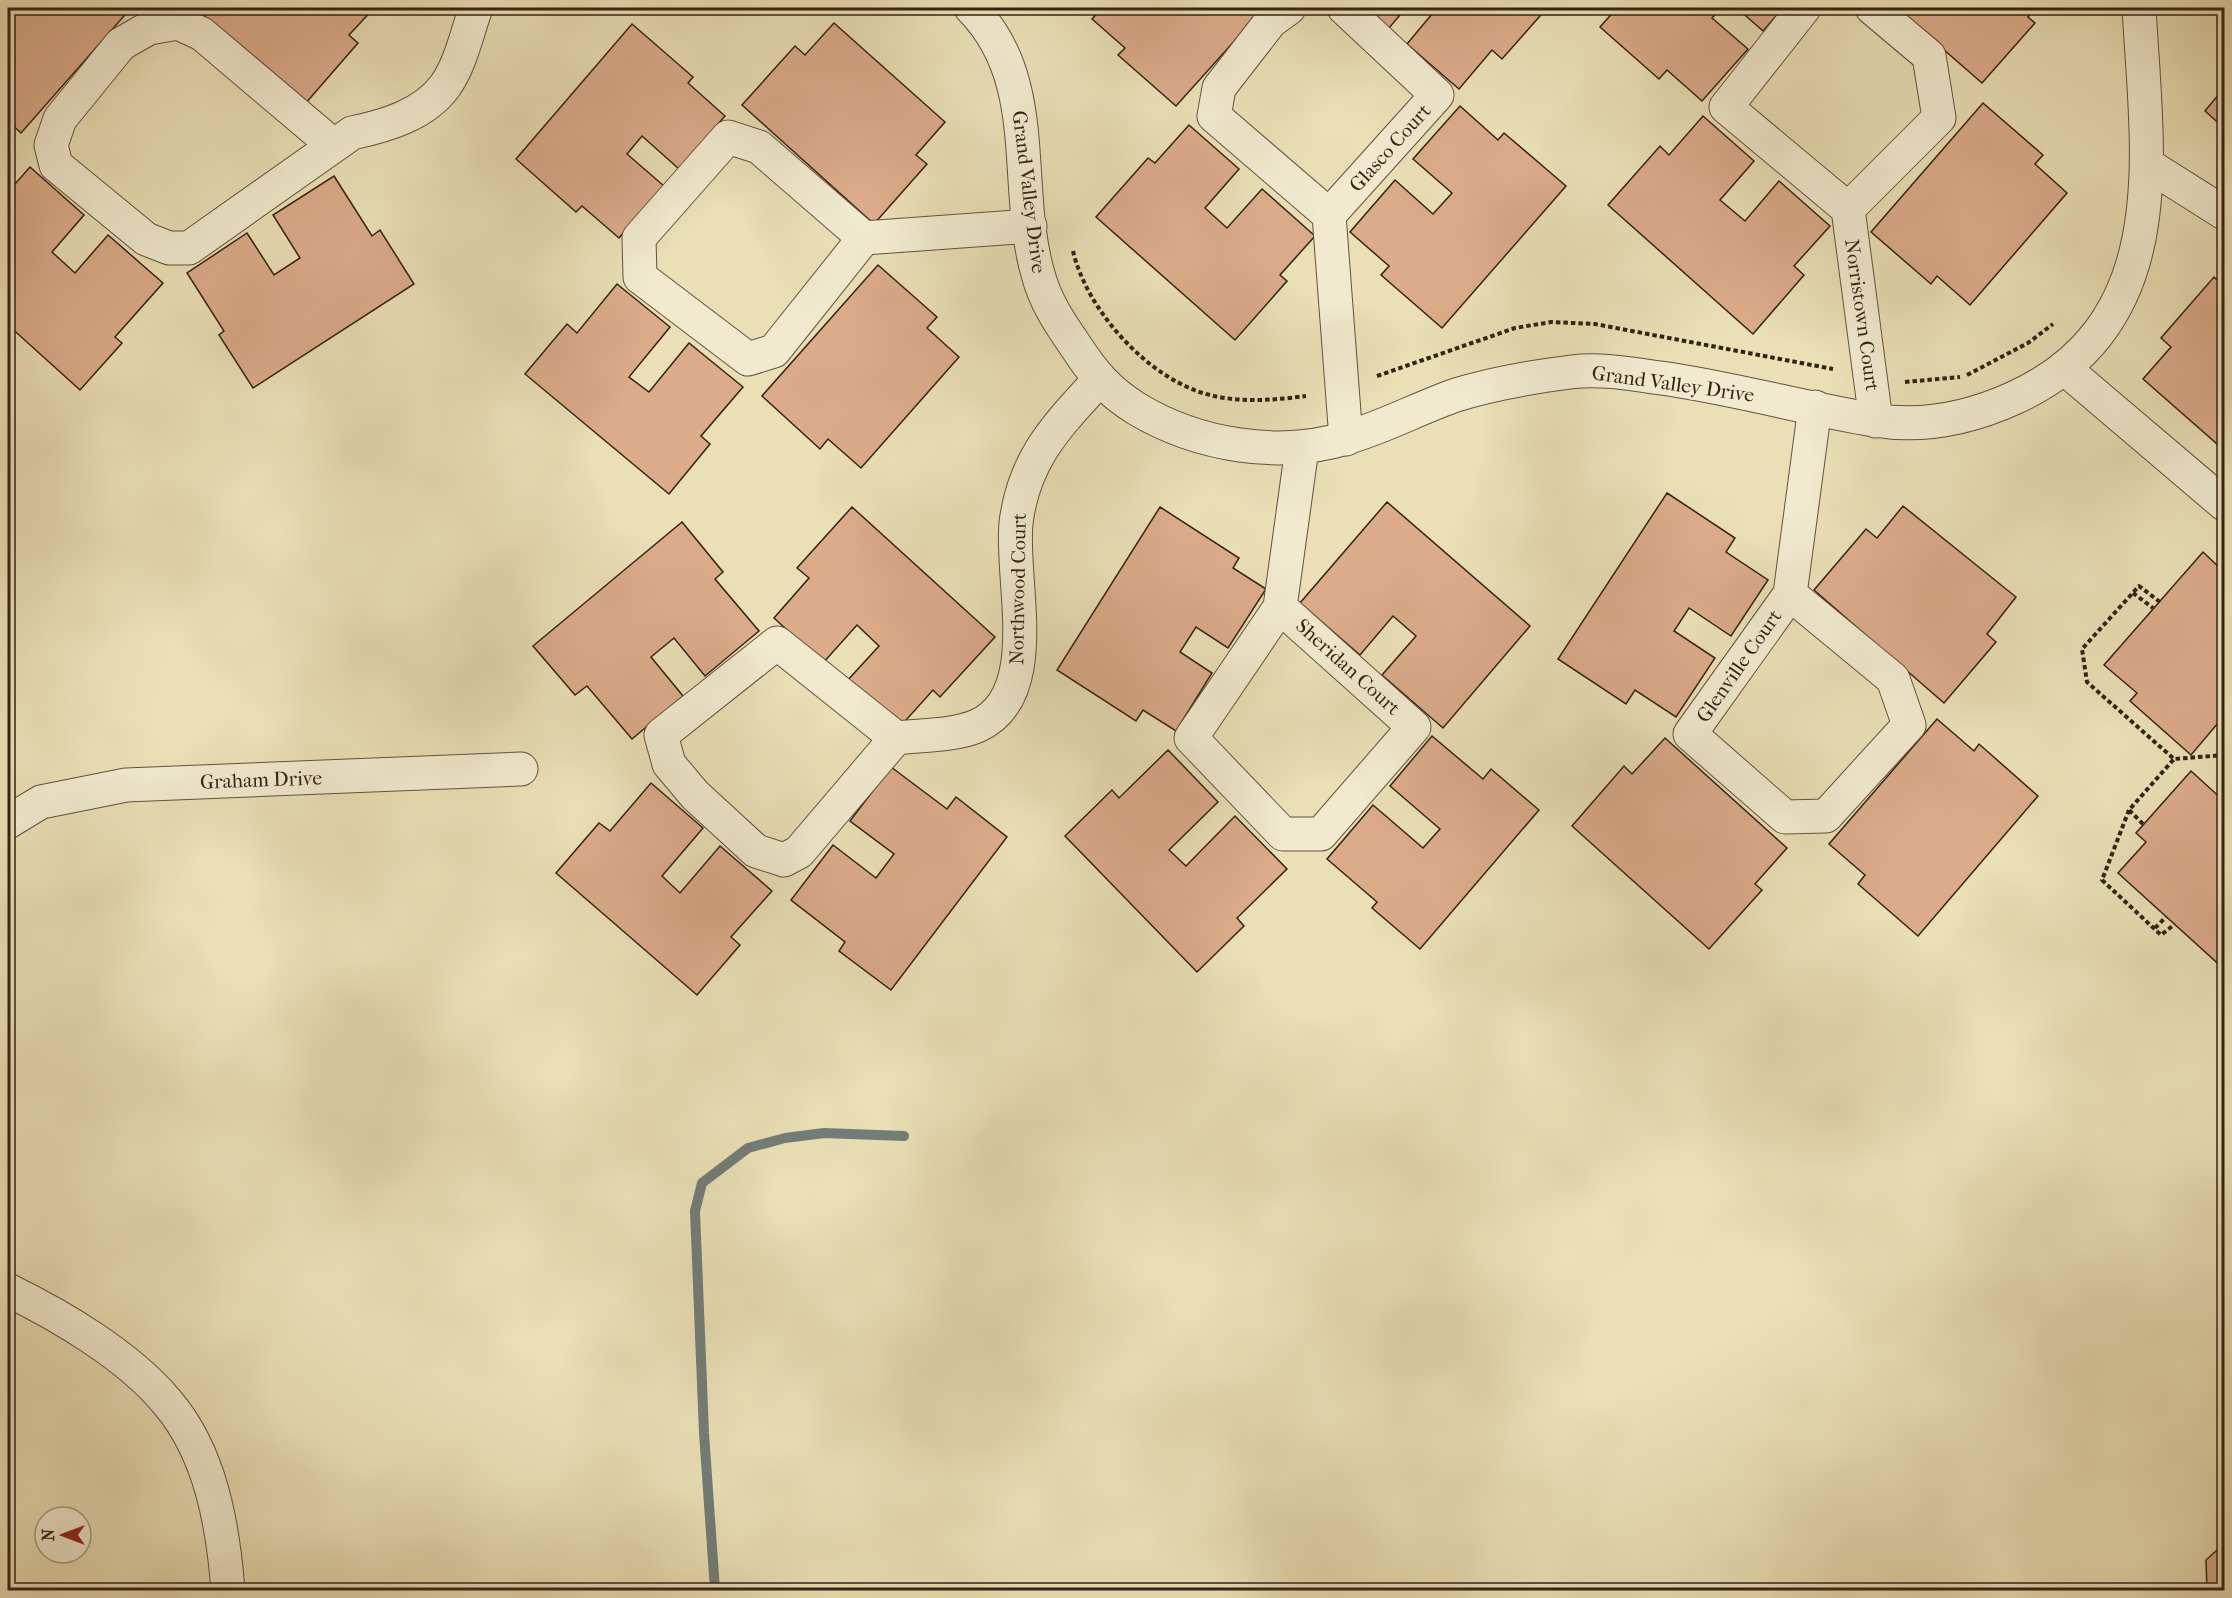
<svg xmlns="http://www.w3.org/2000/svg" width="2232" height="1598" font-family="'IM FELL French Canon',serif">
<rect width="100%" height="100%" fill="#eadfb5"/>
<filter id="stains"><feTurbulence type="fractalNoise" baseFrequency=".00333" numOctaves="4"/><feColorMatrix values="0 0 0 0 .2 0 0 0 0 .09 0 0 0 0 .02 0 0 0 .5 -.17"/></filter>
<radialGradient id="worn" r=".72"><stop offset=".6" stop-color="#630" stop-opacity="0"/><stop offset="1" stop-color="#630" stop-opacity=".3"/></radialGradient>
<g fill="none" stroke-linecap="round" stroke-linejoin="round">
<!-- stream -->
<path stroke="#737d78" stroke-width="10" d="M715,1590L704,1433L695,1211L702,1183L748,1148L785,1138L824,1133L904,1136"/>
</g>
<!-- building -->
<g fill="#dbab8a" stroke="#342216" stroke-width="1.5">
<path d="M8,8H131L21,133L8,121Z"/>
<path d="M195,8H374L349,35L358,43L305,104Z"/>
<path d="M1102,8H1264L1176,106L1118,55L1125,48L1092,19Z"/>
<path d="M1365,8H1406L1389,28Z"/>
<path d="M1437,8H1547L1502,59L1492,50L1459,89L1407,44Z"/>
<path d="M1617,8H1722L1712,18L1748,49L1702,101L1667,70L1659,79L1600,27Z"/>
<path d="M1737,8H1783L1763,31Z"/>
<path d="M1896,8H2036L2028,17L2035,23L1982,83Z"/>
<path d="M834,23L945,122L916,155L927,164L874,224L742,105L795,46L805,55Z"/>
<path d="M632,24L693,77L688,83L725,116L679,169L642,136L627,154L664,186L619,238L582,206L576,212L516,159Z"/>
<path d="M2224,88V128L2205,111Z"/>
<path d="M1983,103L2043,155L2035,164L2067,193L1970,305L1937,276L1931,284L1871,232Z"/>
<path d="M1460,106L1498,140L1504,133L1566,186L1442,328L1381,275L1389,266L1350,232L1395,180L1433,214L1452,193L1413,159Z"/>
<path d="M1703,116L1754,161L1720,200L1745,221L1779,181L1830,226L1794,266L1804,275L1753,334L1608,205L1660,146L1669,155Z"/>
<path d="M1189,125L1239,169L1205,208L1227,228L1262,189L1315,236L1280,275L1287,281L1235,340L1096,217L1148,158L1155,163Z"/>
<path d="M30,167L84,215L52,252L75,273L108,235L163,283L115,337L122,343L80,390L8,325V192Z"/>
<path d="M334,176L372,236L380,230L414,284L253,388L219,335L224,331L187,273L247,233L274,275L300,258L273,215Z"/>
<path d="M878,265L937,317L927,328L959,357L861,468L828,439L820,449L762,396Z"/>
<path d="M2214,277L2224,287V450L2143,379L2171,347L2161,338Z"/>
<path d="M617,284L670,327L629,377L649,392L689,343L743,387L701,436L710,444L669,494L525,374L567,324L577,333Z"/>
<path d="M1667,493L1735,538L1726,552L1768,580L1731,636L1689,608L1674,631L1715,658L1676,717L1635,690L1626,704L1558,659Z"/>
<path d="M1387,502L1530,626L1443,728L1382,675L1416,636L1393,616L1360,655L1300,603Z"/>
<path d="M1903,506L2016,597L1987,634L1996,642L1944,703L1814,590L1866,529L1877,538Z"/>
<path d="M852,507L995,637L940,697L933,690L898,729L846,682L879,646L857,625L823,663L774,618L809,578L797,568Z"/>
<path d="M1160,507L1239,558L1233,568L1266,589L1228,648L1196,627L1180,652L1212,673L1176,731L1143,710L1136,721L1057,670Z"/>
<path d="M682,522L723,572L715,579L759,631L705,676L674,638L651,657L683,696L632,739L587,686L575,695L533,646Z"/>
<path d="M2203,552L2224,572V716L2191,755L2130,701L2137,693L2104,665Z"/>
<path d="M1937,719L1974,751L1979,744L2038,796L1918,936L1858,884L1865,875L1829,844Z"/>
<path d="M1432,736L1483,779L1491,769L1539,810L1420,949L1372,908L1377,902L1327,859L1373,805L1423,848L1440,829L1390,786Z"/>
<path d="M1665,738L1787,848L1755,884L1762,890L1709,949L1572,826L1624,766L1632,774Z"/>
<path d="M1168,750L1218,802L1169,850L1186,866L1235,816L1287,869L1237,918L1244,926L1197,972L1065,836L1112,790L1119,798Z"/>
<path d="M891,767L947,809L956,797L1007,837L891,990L839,951L845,942L791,900L833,845L876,878L894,854L850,821Z"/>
<path d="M2191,771L2224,801V969L2118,873L2146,842L2136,833Z"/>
<path d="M651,783L703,828L662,876L680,893L720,846L772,891L731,937L740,945L697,995L556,873L599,823L610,831Z"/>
<path d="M2224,1544V1590H2207L2206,1560Z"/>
</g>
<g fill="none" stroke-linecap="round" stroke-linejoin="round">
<!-- minor casing -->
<g stroke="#62513e" stroke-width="35">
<g id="minor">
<path d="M971,8C1043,81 1012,184 1038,274C1045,301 1059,322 1075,345C1093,373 1108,391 1137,409C1197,445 1279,459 1346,438C1384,427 1419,408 1456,395C1494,383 1531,377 1571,372C1600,368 1631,374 1661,378C1733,388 1802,408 1874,420C1922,428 1970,418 2014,398C2177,324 2147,153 2139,8"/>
<path d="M1289,8L1271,21L1219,88L1214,116L1329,215L1346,439"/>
<path d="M1804,8L1726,107L1848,209L1876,421"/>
<path d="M333,145L202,34L178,23L149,28L121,44L60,119L51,145L56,165L146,239L169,248H189L352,133C385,126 424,115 445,86C461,64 467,32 476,8"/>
<path d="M2148,165L2224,213"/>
<path d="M1848,209L1939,118L1929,56L1872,8"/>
<path d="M1329,215L1437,95L1344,8"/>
<path d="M864,238L774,351L748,359L640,277L639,238L728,137L759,147L864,238L1030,226"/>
<path d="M2064,368L2224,504"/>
<path d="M1790,594L1893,679L1909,725L1826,816L1785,817L1690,734L1790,594L1815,407"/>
<path d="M1280,607L1414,727L1321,834H1283L1191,738L1280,607L1302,448"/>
<path d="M896,738L799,852L784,860L756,851L695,795L669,764L661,735L777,643L896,738C922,735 953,736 977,726C1045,696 1010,581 1016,523C1024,458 1057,426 1099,380"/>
<path d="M8,822L41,802L126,785L521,769"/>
<path d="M8,1290C61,1316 129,1356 167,1402C211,1453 223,1526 228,1590"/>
</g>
</g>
<!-- path -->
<g stroke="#342216" stroke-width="4" stroke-dasharray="4.5 3" stroke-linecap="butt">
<path d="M1073,251C1087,311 1149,380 1210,395C1241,403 1275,400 1306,396"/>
<path d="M1967,375L2028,343L2053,324"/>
<path d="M1377,376L1515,328L1551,322L1595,324L1833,369"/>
<path d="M1905,382L1960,377"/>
<path d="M2133,593L2153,608"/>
<path d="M2160,602L2139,586L2082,649L2087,682L2174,759L2224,755"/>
<path d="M2129,810L2102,880L2161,935L2175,924"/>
<path d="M2143,824L2129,810L2174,759"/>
<path d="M2155,928L2166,917"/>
</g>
<!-- minor -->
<use href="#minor" stroke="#f1eacf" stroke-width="33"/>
</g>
<g text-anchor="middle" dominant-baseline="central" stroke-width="5" stroke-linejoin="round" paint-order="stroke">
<!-- street labels -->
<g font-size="20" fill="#342216" stroke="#f1eacf">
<text transform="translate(1390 148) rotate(-48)">Glasco Court</text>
<text transform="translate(1029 192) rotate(83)">Grand Valley Drive</text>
<text transform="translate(1862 315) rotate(82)">Norristown Court</text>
<text transform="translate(1673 384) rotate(8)">Grand Valley Drive</text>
<text transform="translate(1018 589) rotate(-89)">Northwood Court</text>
<text transform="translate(1739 666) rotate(-55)">Glenville Court</text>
<text transform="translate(1348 667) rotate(42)">Sheridan Court</text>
<text transform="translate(261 780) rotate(-2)">Graham Drive</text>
</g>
</g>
<!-- margin -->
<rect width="2232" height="1598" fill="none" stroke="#eadfb5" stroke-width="30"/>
<rect x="9" y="9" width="2214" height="1580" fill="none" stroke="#342216" stroke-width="3"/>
<rect x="15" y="15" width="2202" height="1568" fill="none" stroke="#342216" stroke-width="1.5"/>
<!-- north arrow -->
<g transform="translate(63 1535) rotate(270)"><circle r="28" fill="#f1eacf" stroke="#a59a85" stroke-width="1.5"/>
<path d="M0-4.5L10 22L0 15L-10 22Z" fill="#8f2418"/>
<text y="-9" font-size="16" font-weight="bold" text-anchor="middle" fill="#342216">N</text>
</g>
<rect width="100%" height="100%" filter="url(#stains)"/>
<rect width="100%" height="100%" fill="url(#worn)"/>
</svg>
